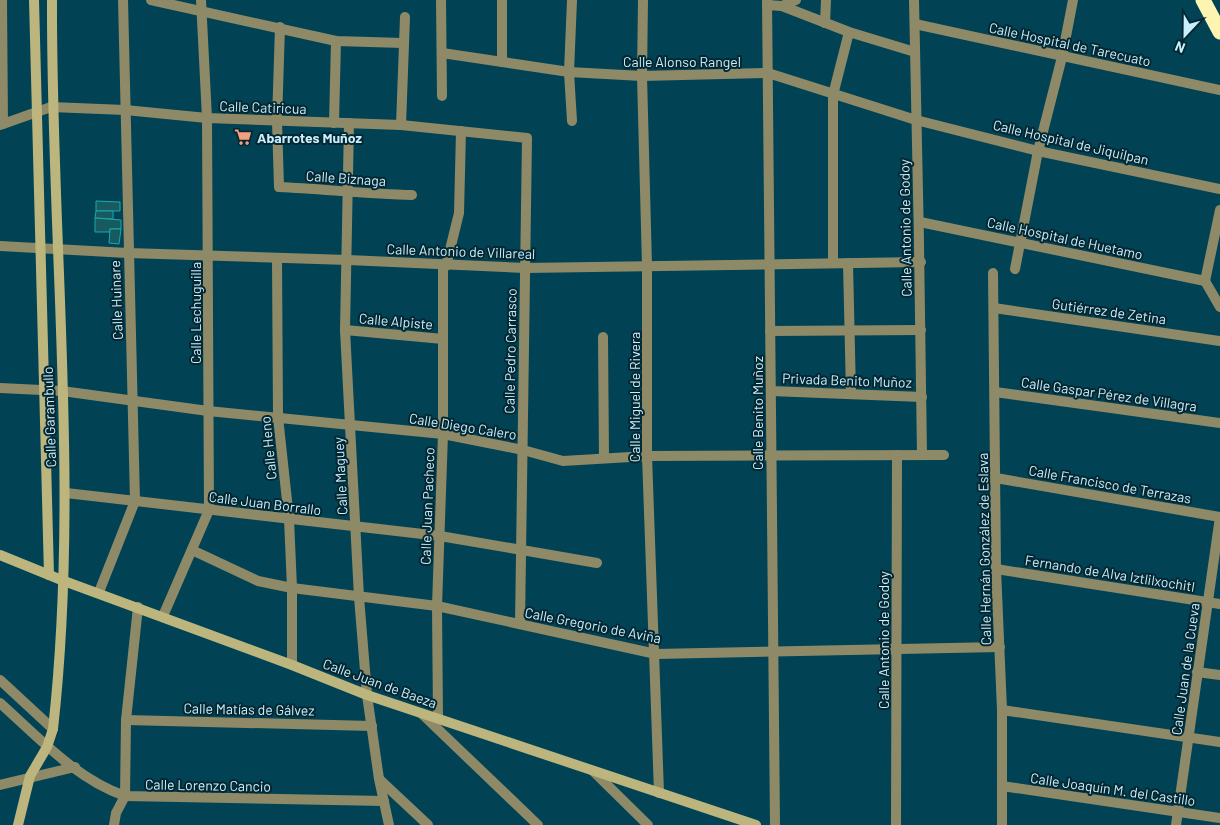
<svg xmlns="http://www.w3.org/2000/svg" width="1220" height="825" font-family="Barlow,sans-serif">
<rect width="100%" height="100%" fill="#014354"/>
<!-- building -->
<g fill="#175b5f" stroke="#1ba7b0">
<path d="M96,201L120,202V211H96Z"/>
<path d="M96,211H113V219L95,218Z"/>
<path d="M95,218L121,220V229H110V232H95Z"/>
<path d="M110,229H121L119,244L109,243Z"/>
</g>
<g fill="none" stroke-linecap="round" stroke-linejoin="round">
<!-- street -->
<g stroke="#8e8a67" stroke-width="10">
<path d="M2,0L3,124"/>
<path d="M151,0L336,41L403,43"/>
<path d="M441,0L442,96"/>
<path d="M572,0L569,72L572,121"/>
<path d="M643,0L642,76L647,266V456L659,793"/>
<path d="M767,0L775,825"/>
<path d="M914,0C918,152 920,303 922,455"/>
<path d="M767,5L782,6L849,32L915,52"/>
<path d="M782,6L796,0"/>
<path d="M825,23L826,0"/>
<path d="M915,24L1220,90"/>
<path d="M280,27L277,121L279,187C323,189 367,194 412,195"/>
<path d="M442,53L569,72L642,76L768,73L916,120L1038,151L1220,189"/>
<path d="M502,62V0"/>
<path d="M334,123L336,41"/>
<path d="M349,123L345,330L359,597L367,695L379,779L389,825"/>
<path d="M0,125L51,107L125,110L207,118L401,125L527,138L520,624"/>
<path d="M401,125L405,17"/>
<path d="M920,222L1205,281"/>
<path d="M0,246L128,253L348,260L525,268L921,262"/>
<path d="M277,259L278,417L289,519L292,588V665"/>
<path d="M833,263V95L849,32"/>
<path d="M848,263L851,394"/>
<path d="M446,266L459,213L461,131"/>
<path d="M1015,269L1038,151L1062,57L1073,0"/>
<path d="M993,273L996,569L1002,710V825"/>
<path d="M1205,281L1220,210"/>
<path d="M1205,281L1220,307"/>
<path d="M994,308L1220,341"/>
<path d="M345,330L443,339"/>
<path d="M770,331L921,330"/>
<path d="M603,337L604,458"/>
<path d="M0,388L62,391L208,411L443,434L523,450L563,461L647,456L944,455"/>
<path d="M771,391L922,397"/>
<path d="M995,392L1220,423"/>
<path d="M996,478L1220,517L1176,825"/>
<path d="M66,493L440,536L597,563"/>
<path d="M192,550L258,581L292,588L437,606L656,654L1000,647"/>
<path d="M996,569L1220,604"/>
<path d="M99,592L135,501L123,0"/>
<path d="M163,616L209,510L207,118L201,0"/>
<path d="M1197,672L1220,675"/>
<path d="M0,680L53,729"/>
<path d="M0,703C38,737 76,779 125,796L384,801"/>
<path d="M1002,710L1220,742"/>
<path d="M422,714L538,825"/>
<path d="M438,718L437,606L443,434V266"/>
<path d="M126,720L372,726"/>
<path d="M593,771L648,825"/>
<path d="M380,780L428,825"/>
<path d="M0,785L75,767"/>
<path d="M1002,786L1220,818"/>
<path d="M114,825L116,813L125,796L126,720L138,607"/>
<path d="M896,825L897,455"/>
</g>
<!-- secondary -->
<g stroke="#bcb57e" stroke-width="10">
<path d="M34,0L49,575"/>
<path d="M0,555L64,581L292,665L367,695L756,825"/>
<path d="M18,825L30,776L47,747L53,729C80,487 51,243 52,0"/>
</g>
<!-- highway -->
<path stroke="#fcf4b0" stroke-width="15" d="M1203,0L1220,32"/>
</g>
<!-- icons -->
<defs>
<g id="supermarket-bare" transform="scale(1.35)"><path d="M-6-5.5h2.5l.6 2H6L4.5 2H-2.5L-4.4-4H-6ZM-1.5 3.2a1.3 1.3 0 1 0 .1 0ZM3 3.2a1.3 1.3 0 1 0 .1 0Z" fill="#f2a080" stroke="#042732" stroke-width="2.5" paint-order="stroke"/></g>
</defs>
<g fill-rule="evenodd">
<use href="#supermarket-bare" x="243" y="137"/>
</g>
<g text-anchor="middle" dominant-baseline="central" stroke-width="4" stroke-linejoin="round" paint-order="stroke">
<!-- street labels -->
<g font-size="14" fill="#c9effd" stroke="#042732">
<text transform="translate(1070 44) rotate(12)">Calle Hospital de Tarecuato</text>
<text x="682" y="61">Calle Alonso Rangel</text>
<text transform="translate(263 107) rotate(2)">Calle Catiricua</text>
<text transform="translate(1071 142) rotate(13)">Calle Hospital de Jiquilpan</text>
<text transform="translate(346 178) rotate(4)">Calle Biznaga</text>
<text transform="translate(905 228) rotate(-91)">Calle Antonio de Godoy</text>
<text transform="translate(1065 238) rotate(12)">Calle Hospital de Huetamo</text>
<text transform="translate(461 251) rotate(2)">Calle Antonio de Villareal</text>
<text transform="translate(116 300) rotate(-92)">Calle Huinare</text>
<text transform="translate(1109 311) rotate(8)">Gutiérrez de Zetina</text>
<text transform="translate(195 313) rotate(-90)">Calle Lechuguilla</text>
<text transform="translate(396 321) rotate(5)">Calle Alpiste</text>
<text transform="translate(510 351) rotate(-89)">Calle Pedro Carrasco</text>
<text transform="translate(847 380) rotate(2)">Privada Benito Muñoz</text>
<text transform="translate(1109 394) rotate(8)">Calle Gaspar Pérez de Villagra</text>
<text transform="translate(634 397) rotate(-90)">Calle Miguel de Rivera</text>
<text transform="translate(757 413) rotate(-90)">Calle Benito Muñoz</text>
<text transform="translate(49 417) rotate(-92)">Calle Garambullo</text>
<text transform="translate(463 426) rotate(9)">Calle Diego Calero</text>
<text transform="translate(268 448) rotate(-96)">Calle Heno</text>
<text transform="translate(340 476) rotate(-93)">Calle Maguey</text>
<text transform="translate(1110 484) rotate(10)">Calle Francisco de Terrazas</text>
<text transform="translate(265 503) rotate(7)">Calle Juan Borrallo</text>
<text transform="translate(427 506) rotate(-88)">Calle Juan Pacheco</text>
<text transform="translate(984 549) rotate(-91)">Calle Hernán González de Eslava</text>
<text transform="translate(1110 573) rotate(9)">Fernando de Alva Iztlilxochitl</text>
<text transform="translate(593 625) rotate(11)">Calle Gregorio de Aviña</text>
<text transform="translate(883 640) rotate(-90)">Calle Antonio de Godoy</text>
<text transform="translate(1185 669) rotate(-82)">Calle Juan de la Cueva</text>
<text transform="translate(380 683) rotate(20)">Calle Juan de Baeza</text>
<text transform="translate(249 709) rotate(1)">Calle Matías de Gálvez</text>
<text transform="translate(208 785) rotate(1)">Calle Lorenzo Cancio</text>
<text transform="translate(1113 789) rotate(8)">Calle Joaquín M. del Castillo</text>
</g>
<!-- poi labels -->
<g font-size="14" font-weight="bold" fill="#c9effd" stroke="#042732" text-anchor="start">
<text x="257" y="137">Abarrotes Muñoz</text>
</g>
</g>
<!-- north arrow -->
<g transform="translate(1185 35) rotate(202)" stroke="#042732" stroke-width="4" paint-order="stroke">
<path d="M0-4L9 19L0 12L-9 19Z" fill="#c9effd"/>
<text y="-8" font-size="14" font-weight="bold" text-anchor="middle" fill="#c9effd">N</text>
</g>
</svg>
